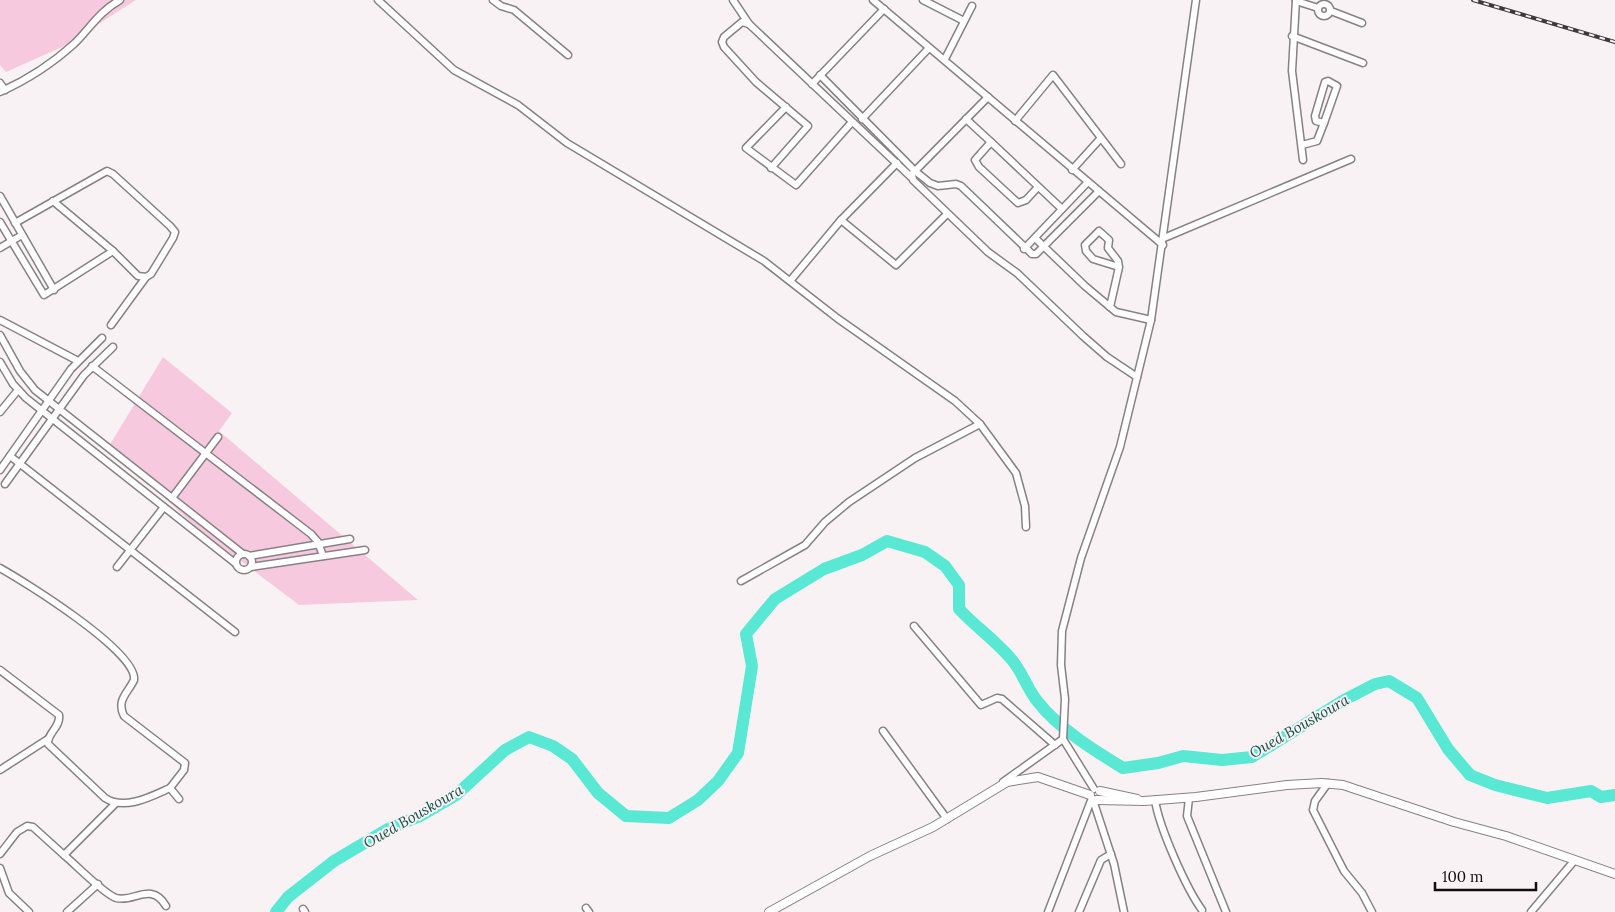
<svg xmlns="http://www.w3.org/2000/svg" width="1615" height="912" font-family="Lora,serif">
<rect width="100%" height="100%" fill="#f9f2f5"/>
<!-- green -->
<g fill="#f7c9df">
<path d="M0,0H136L62,47L6,72L0,65Z"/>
<path d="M163,357L232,413L219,431L418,600L299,605L196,527L109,446Z"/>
</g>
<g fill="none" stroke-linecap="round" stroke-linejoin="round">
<!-- river -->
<path stroke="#59e8d3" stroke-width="12" d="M276,912L288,897L334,861L388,829L420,816L456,795L505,750L529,737L553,746L572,759L598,793L626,816L669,818L698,800L718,781L738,753L752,666L746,634L775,599L824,569L862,555L887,541L925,552L945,566L959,585V609C976,627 996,641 1012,660C1023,673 1027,689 1038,702C1058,728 1095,751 1123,768L1158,763L1183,756L1222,760L1252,757L1344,700L1375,684L1389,681L1417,698L1448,749L1470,775L1495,785L1547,798L1591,791L1601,797L1615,795"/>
<!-- minor casing -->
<g stroke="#878184" stroke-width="9">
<g id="minor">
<path d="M378,0L454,70L518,105L567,143L764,261L837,318L955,401L980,424L1016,473L1025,506L1026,527"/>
<path d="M493,0L501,6L514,10L568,55"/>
<path d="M733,0L749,24"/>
<path d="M873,0L1163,245"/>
<path d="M923,0L964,21"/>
<path d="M1296,0L1292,71L1303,160"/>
<path d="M1296,1L1318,8"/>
<circle cx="1324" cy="10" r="6"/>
<path d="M1331,11L1362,23"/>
<path d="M1292,36L1363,63"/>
<path d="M945,59L972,6"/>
<path d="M820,75L915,171L930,183L938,186L956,184L961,186L1032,254H1036L1098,192"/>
<path d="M1328,81L1337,86L1324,123L1316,121L1315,116L1325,82Z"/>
<path d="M0,83L5,90"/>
<path d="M812,84L884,9"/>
<path d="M0,92C27,80 53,63 75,43C90,28 100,11 120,0"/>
<path d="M988,97L915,171L912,174L913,180L988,252L1017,273L1083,336L1107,357L1137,377"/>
<path d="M786,107L746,148L796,185L852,122"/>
<path d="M862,119L929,48"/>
<path d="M966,119L991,142"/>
<path d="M1015,121L1053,75L1121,164"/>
<path d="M1302,145L1317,141L1324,123"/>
<path d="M897,163L841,220L896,265L947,214"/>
<path d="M771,168L808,126L756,82L724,47L722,42L724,37L742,22L749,24L911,177"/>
<path d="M1072,170L1100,139"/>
<path d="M1038,187L1026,200L1018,203L979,167L975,160L991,142L1062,209"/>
<path d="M0,196L54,290"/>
<path d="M53,201L113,251L138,276L146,277"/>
<path d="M0,222L44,295L113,251"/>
<path d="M15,223L107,171L113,174L170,226L175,232L173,238L151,274L146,277L111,325"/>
<path d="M1035,238L1085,286L1116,312L1151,320"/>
<path d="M1164,238L1351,159"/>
<path d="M0,248L22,235"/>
<path d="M1024,249L1087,183"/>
<path d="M790,281L841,220"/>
<path d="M1110,307L1119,267L1118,261L1108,248L1109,240L1099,231L1085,245L1086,251L1093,259L1119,267"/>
<path d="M0,320L78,361"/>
<path d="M0,335L20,371L35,390L243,554"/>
<path d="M0,362L13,384L26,398L235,563"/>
<path d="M92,366L311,534L318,542L323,556"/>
<path d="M0,412L18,390"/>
<path d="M10,456L235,632"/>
<path d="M0,470L71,369L102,338"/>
<path d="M5,484L84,375L113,347"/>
<path d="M172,498L218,437"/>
<circle cx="244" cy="562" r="8"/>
<path d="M249,556L350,539"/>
<path d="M117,567L164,507"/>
<path d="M251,567L365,550"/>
<path d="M0,568C25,582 138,652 134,680C128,693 116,700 124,716L185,763L184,770L170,788L179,799"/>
<path d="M741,581L805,545L825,522L849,502L915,458L980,424"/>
<path d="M914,626L981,705L997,698L1002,699L1055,745"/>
<path d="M0,670L59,715C61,727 47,733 48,744L105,798C125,811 152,796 170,788"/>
<path d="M883,731L947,819"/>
<path d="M0,770L48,739"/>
<path d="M1003,782L1063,739"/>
<path d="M1328,783L1315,801L1313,810L1344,871L1362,893L1372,912"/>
<path d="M1094,789L1063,739L1065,699L1061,665L1062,631L1081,558L1120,447L1151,320L1196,0"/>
<path d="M1189,798L1187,816L1226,912"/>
<path d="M1093,800L1114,864L1124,912"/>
<path d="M1155,800C1159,827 1186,888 1202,910"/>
<path d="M115,804L64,855C75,864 104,894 116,898C134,903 151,881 166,906"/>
<path d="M0,854L17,832L27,826L33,827L64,855"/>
<path d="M0,868L9,893L29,912"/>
<path d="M586,908L589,912"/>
<path d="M303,909L305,912"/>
<path d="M67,912L98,884"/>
<path d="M1048,912L1092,798"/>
<path d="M1079,912L1101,860L1111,854"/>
<path d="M1531,912L1574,861"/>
</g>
</g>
<!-- tertiary casing -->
<g stroke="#878184" stroke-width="10">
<g id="tertiary">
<path d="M1100,791L1137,799"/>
<path d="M1097,800L1144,801L1196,797L1287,785L1322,783L1343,785L1454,822L1506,836L1615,874"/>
<path d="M769,912L870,856L933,827L1007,782L1038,777L1090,795"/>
</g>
</g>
<!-- minor -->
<use href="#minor" stroke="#fff" stroke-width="6"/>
<!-- tertiary -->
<use href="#tertiary" stroke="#fff" stroke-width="8"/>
<!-- rail casing -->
<g stroke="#3d3a3b" stroke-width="4">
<path id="rail" d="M1473,0L1615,42"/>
</g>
<!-- rail -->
<use href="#rail" stroke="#f9f2f5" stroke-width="2" stroke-dasharray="5.5" stroke-linecap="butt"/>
</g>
<g text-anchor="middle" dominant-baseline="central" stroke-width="4" stroke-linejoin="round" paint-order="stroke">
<!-- water labels -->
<g font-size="15" font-style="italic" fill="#135148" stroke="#f9f2f5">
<text transform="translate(1299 726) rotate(-30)">Oued Bouskoura</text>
<text transform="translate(413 816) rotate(-30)">Oued Bouskoura</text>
</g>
</g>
<!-- scale -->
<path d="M1435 882v8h101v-8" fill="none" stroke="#100e0f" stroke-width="2.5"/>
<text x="1442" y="882" font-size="15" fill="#100e0f" stroke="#f9f2f5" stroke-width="4" paint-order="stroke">100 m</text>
</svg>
